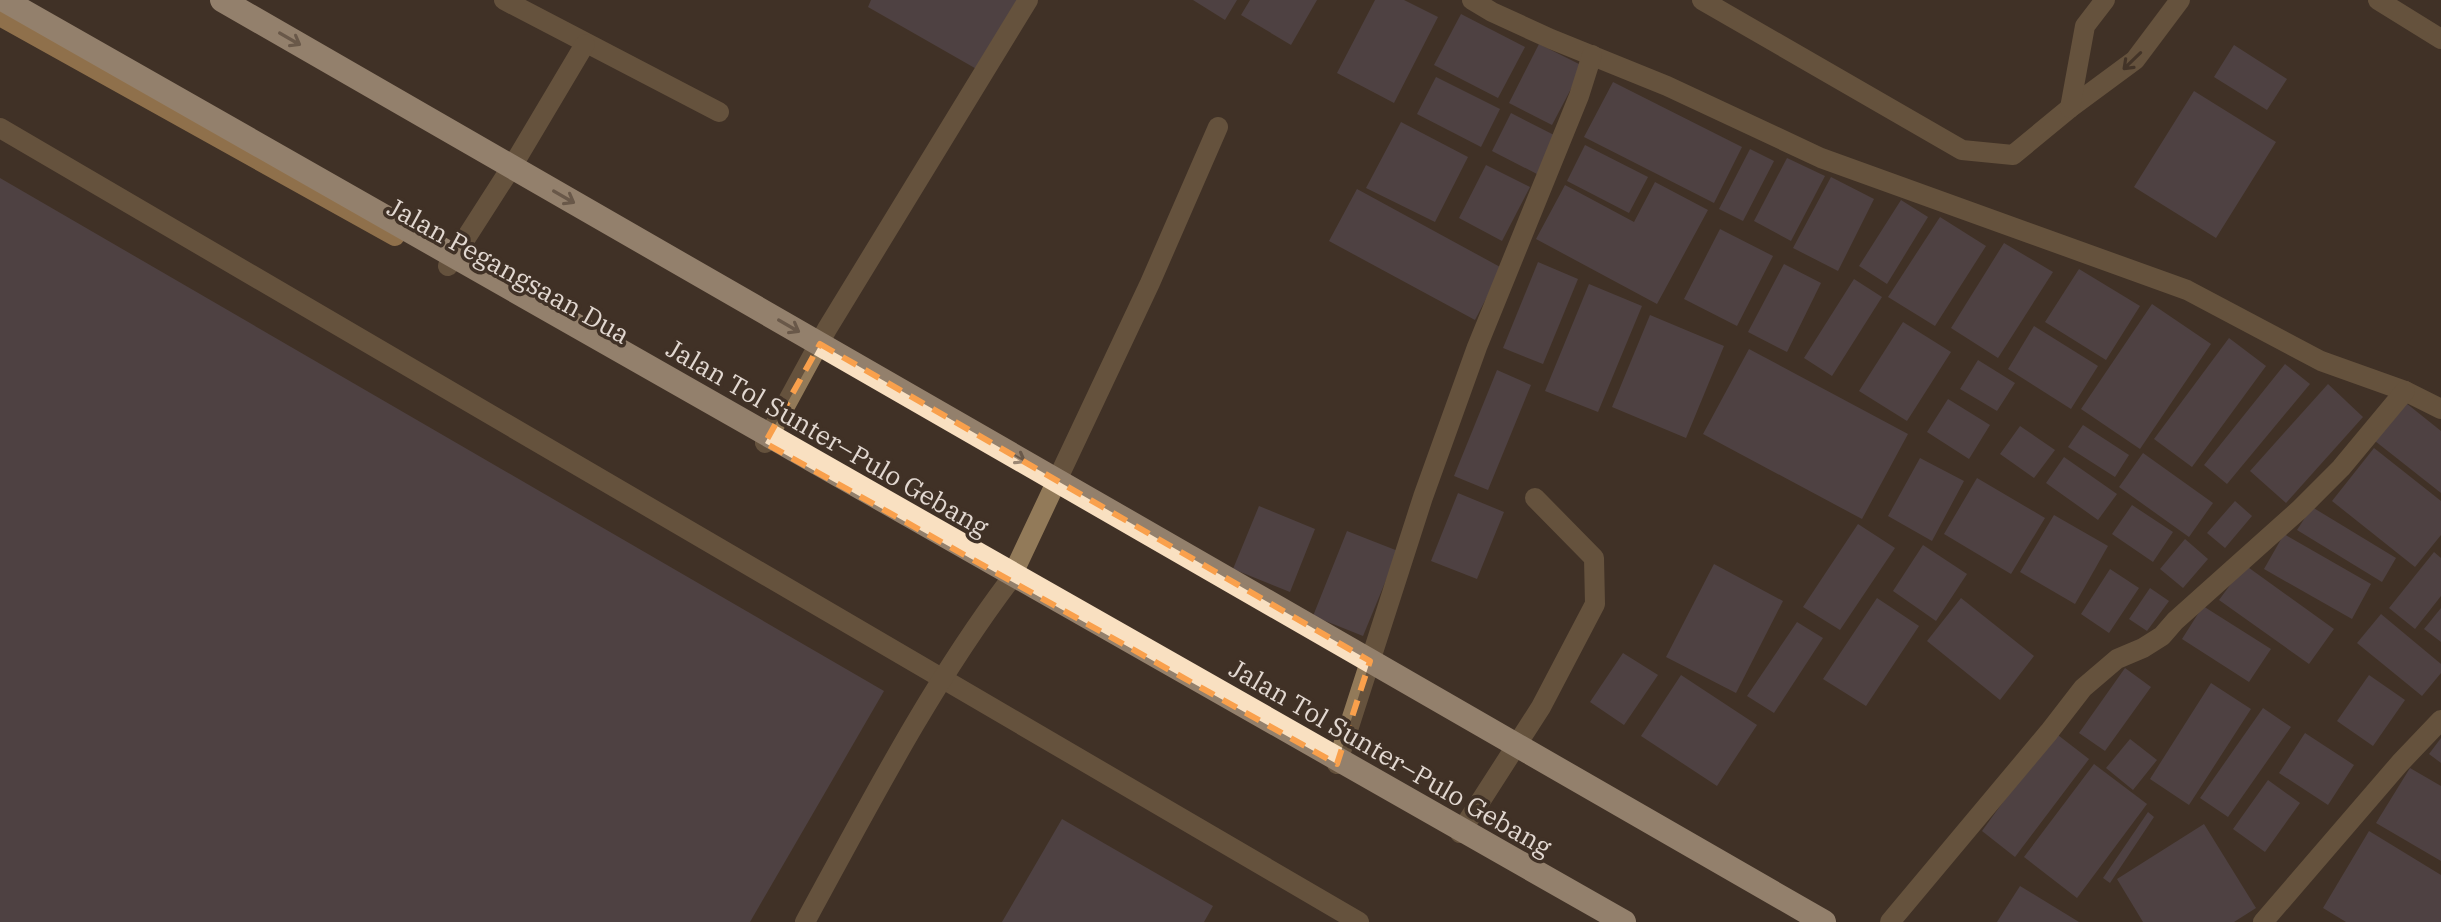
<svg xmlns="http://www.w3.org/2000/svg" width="2441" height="922" font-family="'IBM Plex Serif',serif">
<rect width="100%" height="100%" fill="#403126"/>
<!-- building -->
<g fill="#605564">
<path d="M871,0H1020L980,71L868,7Z"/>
<path d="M1193,0H1237L1225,20Z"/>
<path d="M1250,0H1317L1291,45L1241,15Z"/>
<path d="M1375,0H1404L1438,17L1394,103L1337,73Z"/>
<path d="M1461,14L1525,47L1498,98L1434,65Z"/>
<path d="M1539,44L1583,66L1552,125L1509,103Z"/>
<path d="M2234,45L2287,79L2267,110L2214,77Z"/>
<path d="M1436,77L1500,109L1481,147L1417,114Z"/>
<path d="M1613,82L1742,147L1714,203L1584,137Z"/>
<path d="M2194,91L2276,142L2216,238L2134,187Z"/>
<path d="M1511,113L1556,136L1537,174L1492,151Z"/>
<path d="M1401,122L1468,157L1435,222L1366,188Z"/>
<path d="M1585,145L1648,177L1629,213L1567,181Z"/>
<path d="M1750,149L1774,161L1743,221L1719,209Z"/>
<path d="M1787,158L1825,176L1791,241L1754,221Z"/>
<path d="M1486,165L1530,187L1502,241L1459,218Z"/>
<path d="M1831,177L1874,199L1838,271L1793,248Z"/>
<path d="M0,178L884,691L750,922H0Z"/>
<path d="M1655,182L1708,210L1657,304L1536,239L1565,185L1634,222Z"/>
<path d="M1357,189L1502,268L1475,320L1329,241Z"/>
<path d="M1901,200L1928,217L1887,284L1859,266Z"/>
<path d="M1940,217L1986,246L1935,326L1888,297Z"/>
<path d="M1720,229L1773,256L1737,326L1684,299Z"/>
<path d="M2004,243L2053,272L1998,358L1951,328Z"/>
<path d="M1538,262L1578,279L1543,364L1503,348Z"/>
<path d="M1784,264L1821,283L1787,352L1748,332Z"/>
<path d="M2079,269L2140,306L2106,360L2045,322Z"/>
<path d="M1854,279L1882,297L1832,376L1804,358Z"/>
<path d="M1589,284L1642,306L1598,412L1545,391Z"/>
<path d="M2152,304L2211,344L2140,449L2081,409Z"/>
<path d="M1650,315L1724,346L1686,438L1612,407Z"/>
<path d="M1903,322L1951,352L1907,421L1859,391Z"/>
<path d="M2034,326L2098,366L2071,409L2008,369Z"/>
<path d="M2229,338L2266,366L2192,467L2154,439Z"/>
<path d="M1749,349L1908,434L1862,519L1703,434Z"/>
<path d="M1978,360L2015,383L1997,411L1960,389Z"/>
<path d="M2285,364L2310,384L2227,484L2204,465Z"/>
<path d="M1497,370L1531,385L1488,490L1454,476Z"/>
<path d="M2328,384L2363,417L2286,503L2250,471Z"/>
<path d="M1948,399L1990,425L1969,459L1927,432Z"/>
<path d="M2406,403L2441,431V493L2375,441Z"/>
<path d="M2083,425L2129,455L2115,477L2068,447Z"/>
<path d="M2020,426L2055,450L2034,478L2000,454Z"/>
<path d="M2374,448L2441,501V535L2415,567L2332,501Z"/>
<path d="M2143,453L2213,503L2189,537L2119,487Z"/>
<path d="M2064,457L2117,494L2098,520L2046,483Z"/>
<path d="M1920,458L1964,481L1932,541L1888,516Z"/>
<path d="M1977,478L2045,518L2011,574L1944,534Z"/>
<path d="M1458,493L1504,512L1477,579L1431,561Z"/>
<path d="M2235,501L2252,516L2225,548L2207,533Z"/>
<path d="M2132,505L2173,532L2153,562L2112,534Z"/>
<path d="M1259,506L1315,529L1290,592L1233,569Z"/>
<path d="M2312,507L2396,558L2382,582L2297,530Z"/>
<path d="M2054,515L2108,546L2075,604L2020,572Z"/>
<path d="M1858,524L1895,548L1840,630L1803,607Z"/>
<path d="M1347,531L1398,551L1363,636L1313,616Z"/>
<path d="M2284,534L2371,584L2352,619L2264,569Z"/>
<path d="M2185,539L2208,559L2183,588L2160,569Z"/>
<path d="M1923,545L1967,574L1936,621L1893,591Z"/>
<path d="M2434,552L2441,558V596L2415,629L2389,608Z"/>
<path d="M1714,564L1783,601L1736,693L1666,657Z"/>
<path d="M2245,565L2334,629L2309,664L2219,600Z"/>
<path d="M2110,569L2139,588L2109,633L2081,614Z"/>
<path d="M2150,588L2169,601L2147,631L2129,619Z"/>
<path d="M1877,598L1919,626L1866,706L1823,679Z"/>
<path d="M1961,598L2034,656L2000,700L1927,641Z"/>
<path d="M2203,606L2271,649L2249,682L2182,639Z"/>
<path d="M2441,608V642L2424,629Z"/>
<path d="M2381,614L2441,664V673L2422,696L2357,643Z"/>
<path d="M1797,622L1823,638L1774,713L1747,696Z"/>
<path d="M1623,653L1658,675L1624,725L1590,702Z"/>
<path d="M2125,668L2151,687L2105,751L2079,733Z"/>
<path d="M1681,675L1757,725L1717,786L1641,736Z"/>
<path d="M2369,675L2405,700L2373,746L2337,721Z"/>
<path d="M2211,683L2251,709L2189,805L2150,779Z"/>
<path d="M2263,708L2291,727L2228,817L2200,798Z"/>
<path d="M2054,732L2089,759L2015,857L1982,831Z"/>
<path d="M2305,733L2354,765L2328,805L2279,773Z"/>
<path d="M2441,738V763L2429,754Z"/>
<path d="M2130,739L2157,760L2133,790L2106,768Z"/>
<path d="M2094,764L2147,804L2077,898L2024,857Z"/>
<path d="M2410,768L2441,786V861L2376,823Z"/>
<path d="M2268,780L2300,803L2265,852L2233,829Z"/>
<path d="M2148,812L2154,817L2110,883L2103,878Z"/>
<path d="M1062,819L1213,906L1204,922H1002Z"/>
<path d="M2204,824L2256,908L2234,922H2143L2117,879Z"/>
<path d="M2369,831L2441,875V922H2346L2323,908Z"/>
<path d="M2020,886L2079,922H1997Z"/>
</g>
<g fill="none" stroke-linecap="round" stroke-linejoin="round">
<!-- minor -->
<g stroke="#927a59" stroke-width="20">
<path d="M504,0L719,112"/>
<path d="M1472,0L1492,12L1551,39L1667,86L1821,158L2187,290L2321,361L2405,391L2441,409"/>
<path d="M1702,0L1962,150L2013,155L2070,108L2135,60L2180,0"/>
<path d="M2378,0L2441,39"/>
<path d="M2070,108L2085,26L2105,0"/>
<path d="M0,128L1359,922"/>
<path d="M448,266L516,160L585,44"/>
<path d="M765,443L827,329L1028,0"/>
<path d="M1337,764L1423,497L1477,347L1579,96L1592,55"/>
<path d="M1460,833L1541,707L1595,604L1594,558L1535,498"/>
<path d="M805,922C869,805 930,686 1010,580L1150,283L1218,127"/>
<path d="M1890,922L2049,732L2083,688L2117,659L2143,648L2162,636L2175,621L2299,510L2341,468L2405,391"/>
<path d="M2263,922L2400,763L2441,720"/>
</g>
<!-- major -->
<path stroke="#f0bd78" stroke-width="20" d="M0,16L395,236"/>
<!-- highway-bridge -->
<g stroke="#f9e0c1" stroke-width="24">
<path d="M4,0L1624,922"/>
<path d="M222,0L1824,922"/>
</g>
</g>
<!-- one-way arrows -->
<defs><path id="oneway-shaft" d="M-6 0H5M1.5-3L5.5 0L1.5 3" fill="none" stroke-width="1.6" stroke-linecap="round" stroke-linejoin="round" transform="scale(2)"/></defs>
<g stroke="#9c8874">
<use href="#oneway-shaft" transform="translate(290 39) rotate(30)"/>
<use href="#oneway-shaft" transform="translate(564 197) rotate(30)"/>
<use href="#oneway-shaft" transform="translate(789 326) rotate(30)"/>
<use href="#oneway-shaft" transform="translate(1015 456) rotate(30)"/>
</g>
<use stroke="#48382b" href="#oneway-shaft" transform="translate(2132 61) rotate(136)"/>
<!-- marked area -->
<path d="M0 0H2441V922H0ZM820,344L1370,661L1337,764L765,443Z" fill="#403126" fill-opacity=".55" fill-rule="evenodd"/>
<path fill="none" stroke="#f9a04c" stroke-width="6" stroke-dasharray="16 10" stroke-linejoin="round" d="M820,344L1370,661L1337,764L765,443Z"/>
<g text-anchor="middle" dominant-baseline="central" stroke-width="7" stroke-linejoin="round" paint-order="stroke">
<!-- street labels -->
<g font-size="26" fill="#e2d8d1" stroke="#403126">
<text transform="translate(509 270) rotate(29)">Jalan Pegangsaan Dua</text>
<text transform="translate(828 437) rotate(30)">Jalan Tol Sunter–Pulo Gebang</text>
<text transform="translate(1391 757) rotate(30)">Jalan Tol Sunter–Pulo Gebang</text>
</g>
</g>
</svg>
